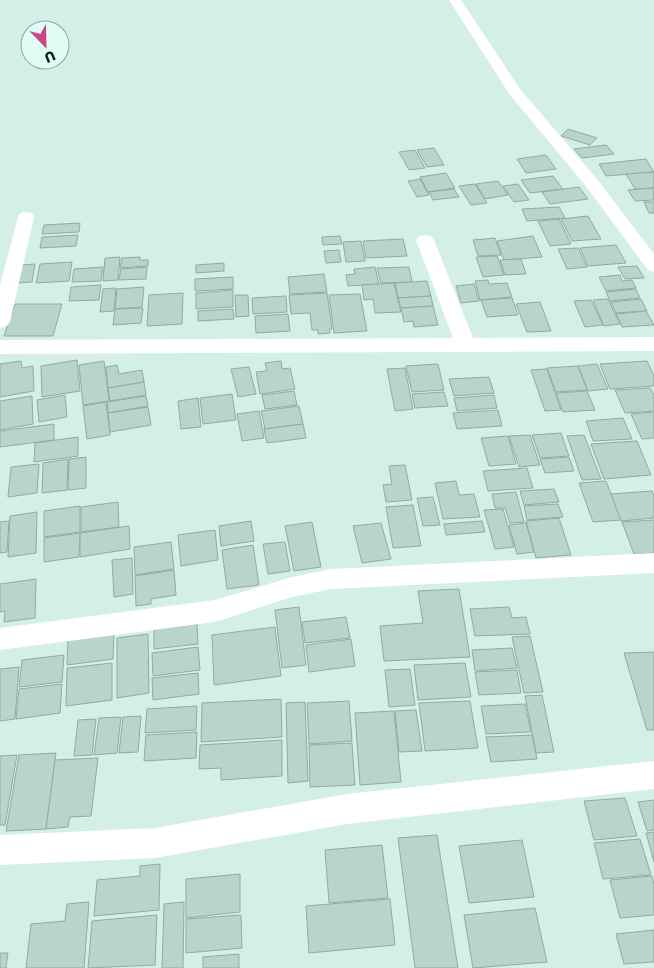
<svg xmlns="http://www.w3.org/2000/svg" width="654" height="968" font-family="'Golos Text',sans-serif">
<rect width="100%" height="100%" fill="#d4efe7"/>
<!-- building -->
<g fill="#b9d4cc" stroke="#91aba4">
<path d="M568,129L597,138L590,145L561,136Z"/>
<path d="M606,145L614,154L582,158L574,149Z"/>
<path d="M434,148L444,165L427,167L417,150Z"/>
<path d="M415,150L425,168L409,170L399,152Z"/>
<path d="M546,155L556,169L526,173L517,159Z"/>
<path d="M646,159L654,172L606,176L599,164Z"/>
<path d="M654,172V188L635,189L626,174Z"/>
<path d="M446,173L455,188L428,192L420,177Z"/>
<path d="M553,176L563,189L530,193L521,180Z"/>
<path d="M420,179L429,195L417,197L408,181Z"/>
<path d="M498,181L508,195L485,199L476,184Z"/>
<path d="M475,184L487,203L471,205L459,186Z"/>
<path d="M518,184L529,200L514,202L503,186Z"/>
<path d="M579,187L588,199L550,204L542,192Z"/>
<path d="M653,188L654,200L635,201L628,190Z"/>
<path d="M454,189L459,197L433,200L429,192Z"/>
<path d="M644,202H654V213H649Z"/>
<path d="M559,207L565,218L527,221L522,209Z"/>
<path d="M588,216L601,239L572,241L561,219Z"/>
<path d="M559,219L571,244L550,246L538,221Z"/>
<path d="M80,223L79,232L42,234L44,225Z"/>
<path d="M78,235L76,246L40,248L42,237Z"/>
<path d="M340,236L342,244L323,245L322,237Z"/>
<path d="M533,236L542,257L504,260L497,241Z"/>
<path d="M495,238L501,255L478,256L473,240Z"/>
<path d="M403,239L407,256L366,258L363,241Z"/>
<path d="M361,241L365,261L346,262L343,242Z"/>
<path d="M616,245L626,263L588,266L580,248Z"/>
<path d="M578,248L587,267L567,269L558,249Z"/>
<path d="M339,250L341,262L326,263L324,251Z"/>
<path d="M497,256L504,275L483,277L476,257Z"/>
<path d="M120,257L118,280L103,281L105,258Z"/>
<path d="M140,257V260H148V266L120,268L122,258Z"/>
<path d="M521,259L526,274L505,275L500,260Z"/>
<path d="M72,262L69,281L36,283L40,264Z"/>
<path d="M224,263V271L196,273V265Z"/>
<path d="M35,264L32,282L17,283L21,265Z"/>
<path d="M637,266L644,278L625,279L618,267Z"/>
<path d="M103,267L101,281L72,282L74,269Z"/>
<path d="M147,267L146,279L119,280L121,269Z"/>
<path d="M375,267L379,284L348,286L346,275L355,274L354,269Z"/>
<path d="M409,267L412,282L381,283L377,268Z"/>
<path d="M324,274L327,292L290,294L288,277Z"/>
<path d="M620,275L622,281L632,280L636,288L606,291L599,277Z"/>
<path d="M233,277V289L195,291V279Z"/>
<path d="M488,280L489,284L507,283L512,297L480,300L475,281Z"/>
<path d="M427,281L431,296L398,298L395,283Z"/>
<path d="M394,283L401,312L375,313L373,299L364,300L362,285Z"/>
<path d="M474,284L479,301L461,303L456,286Z"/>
<path d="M101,285L99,300L69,301L71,287Z"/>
<path d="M144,287L142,307L115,309L117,289Z"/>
<path d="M116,288L114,311L100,312L103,289Z"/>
<path d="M636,289L640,298L610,301L606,292Z"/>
<path d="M233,290V307L196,309V293Z"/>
<path d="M183,293L182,324L147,326L149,295Z"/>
<path d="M327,293L332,329H329L330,333L318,334V330H312L310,313L291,314L289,295Z"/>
<path d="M360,294L367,331L334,333L329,295Z"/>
<path d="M235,295H248L249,316L236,317Z"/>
<path d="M286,296L287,312L253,314L252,298Z"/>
<path d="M431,296L433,306L401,308L398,298Z"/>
<path d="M512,298L518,315L487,317L481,300Z"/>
<path d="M608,299L620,324L604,326L593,300Z"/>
<path d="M641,299L647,311L616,313L611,302Z"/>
<path d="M591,300L603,325L585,327L574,301Z"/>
<path d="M540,302L551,331L527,332L516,304Z"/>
<path d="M15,304H62L53,336H4Z"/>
<path d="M433,306L438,325L414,327L413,321L404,322L401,308Z"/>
<path d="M143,308L141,323L113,325L115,309Z"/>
<path d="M233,309L234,319L198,321V311Z"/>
<path d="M646,311L654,325L622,327L616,314Z"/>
<path d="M288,314L290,331L256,333L255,316Z"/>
<path d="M77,360L80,391L42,397L41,366Z"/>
<path d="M21,361L22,368L33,366L34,391L0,397V364Z"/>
<path d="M104,361L109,401L83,405L79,365Z"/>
<path d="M281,361L282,369L290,368L295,389L260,394L256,372L267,371L265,363Z"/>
<path d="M647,361L654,376V386L610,389L600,364Z"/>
<path d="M438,364L444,390L412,392L406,366Z"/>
<path d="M597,364L608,389L588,391L578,366Z"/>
<path d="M117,365L119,374L142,370L144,382L108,388L106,367Z"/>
<path d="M578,366L587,390L556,392L547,368Z"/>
<path d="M249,367L256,394L238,397L231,369Z"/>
<path d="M405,368L413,409L395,411L387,369Z"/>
<path d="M547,369L561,410L545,411L531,370Z"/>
<path d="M489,377L494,393L454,396L449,379Z"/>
<path d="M144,382L146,395L110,401L108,388Z"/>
<path d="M650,388L654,395V411L625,413L615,390Z"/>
<path d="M294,391L297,405L265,409L262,395Z"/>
<path d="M587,391L595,410L563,412L556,393Z"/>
<path d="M444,392L448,406L415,408L412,394Z"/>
<path d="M232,394L236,420L203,424L200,398Z"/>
<path d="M65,395L67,417L39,422L37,400Z"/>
<path d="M494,395L497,408L457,411L454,398Z"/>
<path d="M32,396L33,424L0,430V401Z"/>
<path d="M146,396L148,406L108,413L107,402Z"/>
<path d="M198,398L201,427L181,429L178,401Z"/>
<path d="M106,402L110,435L87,439L83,406Z"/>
<path d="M299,406L303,424L265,429L261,411Z"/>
<path d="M148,407L151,425L110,432L108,413Z"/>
<path d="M498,410L502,426L457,429L453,413Z"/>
<path d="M259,411L264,438L242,441L237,414Z"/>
<path d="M654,412V438L642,439L631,414Z"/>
<path d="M623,418L632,439L593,441L586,421Z"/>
<path d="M54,424V440L0,447V431Z"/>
<path d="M303,424L306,438L267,443L264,429Z"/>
<path d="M561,433L569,456L540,458L532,435Z"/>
<path d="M530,435L540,465L519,467L509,436Z"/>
<path d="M584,435L601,479L582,480L567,436Z"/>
<path d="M508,436L516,464L489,466L481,438Z"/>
<path d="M78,437V456L34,462L35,443Z"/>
<path d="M637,441L651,475L604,479L591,444Z"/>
<path d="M86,457V488L68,490L69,459Z"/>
<path d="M569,457L574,471L545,473L540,459Z"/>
<path d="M68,459L67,490L42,493L43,463Z"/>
<path d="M39,464L37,493L8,497L11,467Z"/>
<path d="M405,465L412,500L386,502L383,485L392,484L389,466Z"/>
<path d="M527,468L533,488L488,491L483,471Z"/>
<path d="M456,481L459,495L474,494L480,517L443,519L435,483Z"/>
<path d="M606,481L621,520L593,522L579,483Z"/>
<path d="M554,489L559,502L524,505L520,491Z"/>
<path d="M652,491L654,496V518L621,521L611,494Z"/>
<path d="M516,492L524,522L510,523L505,508H495L492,494Z"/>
<path d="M433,497L440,525L423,526L417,498Z"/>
<path d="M118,502L119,527L81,532V507Z"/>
<path d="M558,504L563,517L527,520L524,506Z"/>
<path d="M413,505L421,546L393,548L386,507Z"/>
<path d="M80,506V532L44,537V511Z"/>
<path d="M503,509L514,547L495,549L484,510Z"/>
<path d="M37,512L36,553L8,557L10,516Z"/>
<path d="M559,518L571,555L536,558L526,521Z"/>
<path d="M654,520V553L634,554L622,522Z"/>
<path d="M9,521L7,552L0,553V522Z"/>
<path d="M251,521L254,541L221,546L219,526Z"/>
<path d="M482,521L485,532L446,535L444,524Z"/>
<path d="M312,522L321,567L294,571L285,526Z"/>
<path d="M381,523L391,559L362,563L353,526Z"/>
<path d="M526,523L534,552L517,554L509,525Z"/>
<path d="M129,526L130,549L80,557V533Z"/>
<path d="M215,530L218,560L181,566L178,535Z"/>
<path d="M80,533L79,557L44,562V538Z"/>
<path d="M171,542L174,569L135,575L134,547Z"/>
<path d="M285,542L290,571L268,574L263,544Z"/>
<path d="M253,545L259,585L227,589L222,550Z"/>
<path d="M132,558L133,594L114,597L112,560Z"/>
<path d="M174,570L176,595L151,599V604L136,606L135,576Z"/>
<path d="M36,579L35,618L4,622L5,611L0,612V584Z"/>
<path d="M459,589L470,657L384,661L380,626L423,623L418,591Z"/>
<path d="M299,607L306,665L282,668L275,610Z"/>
<path d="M509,607L512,618L526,617L530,634L475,636L470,609Z"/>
<path d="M346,617L350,638L305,643L302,622Z"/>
<path d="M197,624L198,644L154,649V629Z"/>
<path d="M275,627L281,676L214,685L212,635Z"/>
<path d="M114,633L113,659L67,665L68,638Z"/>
<path d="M148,634L149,693L117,698V638Z"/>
<path d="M530,636L543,692L524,693L512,637Z"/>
<path d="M351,639L355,666L309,672L306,645Z"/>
<path d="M198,647L200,670L153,676L152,653Z"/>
<path d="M512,648L517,668L475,671L472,650Z"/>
<path d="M654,652V730H647L624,653Z"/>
<path d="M64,655L62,682L19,687L22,660Z"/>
<path d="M112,663V700L66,706L67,668Z"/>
<path d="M465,663L471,697L418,700L414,665Z"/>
<path d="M19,667L15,719L0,721V669Z"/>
<path d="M410,669L415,705L389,707L385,670Z"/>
<path d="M517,670L521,693L479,695L475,672Z"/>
<path d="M198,673L199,694L153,700L152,678Z"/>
<path d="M62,684L60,713L16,719L19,689Z"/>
<path d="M542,695L554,752L536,753L525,696Z"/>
<path d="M281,699L282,737L201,742L202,703Z"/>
<path d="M349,701L352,741L309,744L307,703Z"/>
<path d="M470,701L478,748L425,751L419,703Z"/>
<path d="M305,702L308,781L288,783L286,703Z"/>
<path d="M525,704L531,732L486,734L481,706Z"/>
<path d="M197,706L196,730L145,733L147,709Z"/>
<path d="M416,710L422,751L399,752L395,711Z"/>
<path d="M394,711L401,782L360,785L355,713Z"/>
<path d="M141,716L138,752L119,753L123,717Z"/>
<path d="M121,717L117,753L94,755L99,718Z"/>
<path d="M96,719L92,755L74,756L78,720Z"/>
<path d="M197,732L196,758L144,761L146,735Z"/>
<path d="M532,735L537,759L491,762L486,737Z"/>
<path d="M282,740V776L221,780V768L199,769L200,745Z"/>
<path d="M352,743L355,785L310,787L309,745Z"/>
<path d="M56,753L46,829L6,831L19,755Z"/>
<path d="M17,755L5,825H0V756Z"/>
<path d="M98,758L91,816L70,817L68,827L46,829L55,760Z"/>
<path d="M625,798L637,836L594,840L584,801Z"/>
<path d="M654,800V830L647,831L638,802Z"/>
<path d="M654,832V862L646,833Z"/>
<path d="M437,835L458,968H415L398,838Z"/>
<path d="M640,839L651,875L603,879L594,843Z"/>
<path d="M522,840L534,897L469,903L459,846Z"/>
<path d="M382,845L388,898L329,903L325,850Z"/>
<path d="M160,864L159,910L94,916L97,880L140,876V866Z"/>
<path d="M240,874V912L186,918V879Z"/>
<path d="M652,876L654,884V915L620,918L610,880Z"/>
<path d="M390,899L395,945L309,953L306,906Z"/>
<path d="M89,902L84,968H26L31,924L65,921L67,904Z"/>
<path d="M184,902L183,968H162L164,904Z"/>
<path d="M535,908L547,962L473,968L464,915Z"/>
<path d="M157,915L155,965L88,968L92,921Z"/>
<path d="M241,915L242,948L186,953V919Z"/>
<path d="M654,930V962L624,964L616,934Z"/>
<path d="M0,953H8L6,968H0Z"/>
<path d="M239,954V968H203V957Z"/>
</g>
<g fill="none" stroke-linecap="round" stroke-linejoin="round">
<!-- minor -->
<g fill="#fff" fill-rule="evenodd">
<path d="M449,0H461L520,89L597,179L654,254V272L648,270L585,185L510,95Z"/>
<path d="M26,212L32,213L34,217L10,322L7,326L0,328V285L18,217L20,213Z"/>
<path d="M425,235L431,236L434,240L473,338L654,337V351L0,354V340L453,338L416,240L419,236Z"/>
<path d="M654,553V573L331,589L292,597L215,622L0,650V628L215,600L292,577L331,569Z"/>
<path d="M654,761V789L347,824L155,858L0,865V835L155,828L347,794Z"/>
</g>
</g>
<!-- north arrow -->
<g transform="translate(45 45) rotate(157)"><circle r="24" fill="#e1fcf4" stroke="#8fa49e"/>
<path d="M0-4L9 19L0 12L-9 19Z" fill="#cc4583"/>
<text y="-8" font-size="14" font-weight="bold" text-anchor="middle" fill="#151f1c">U</text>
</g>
</svg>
